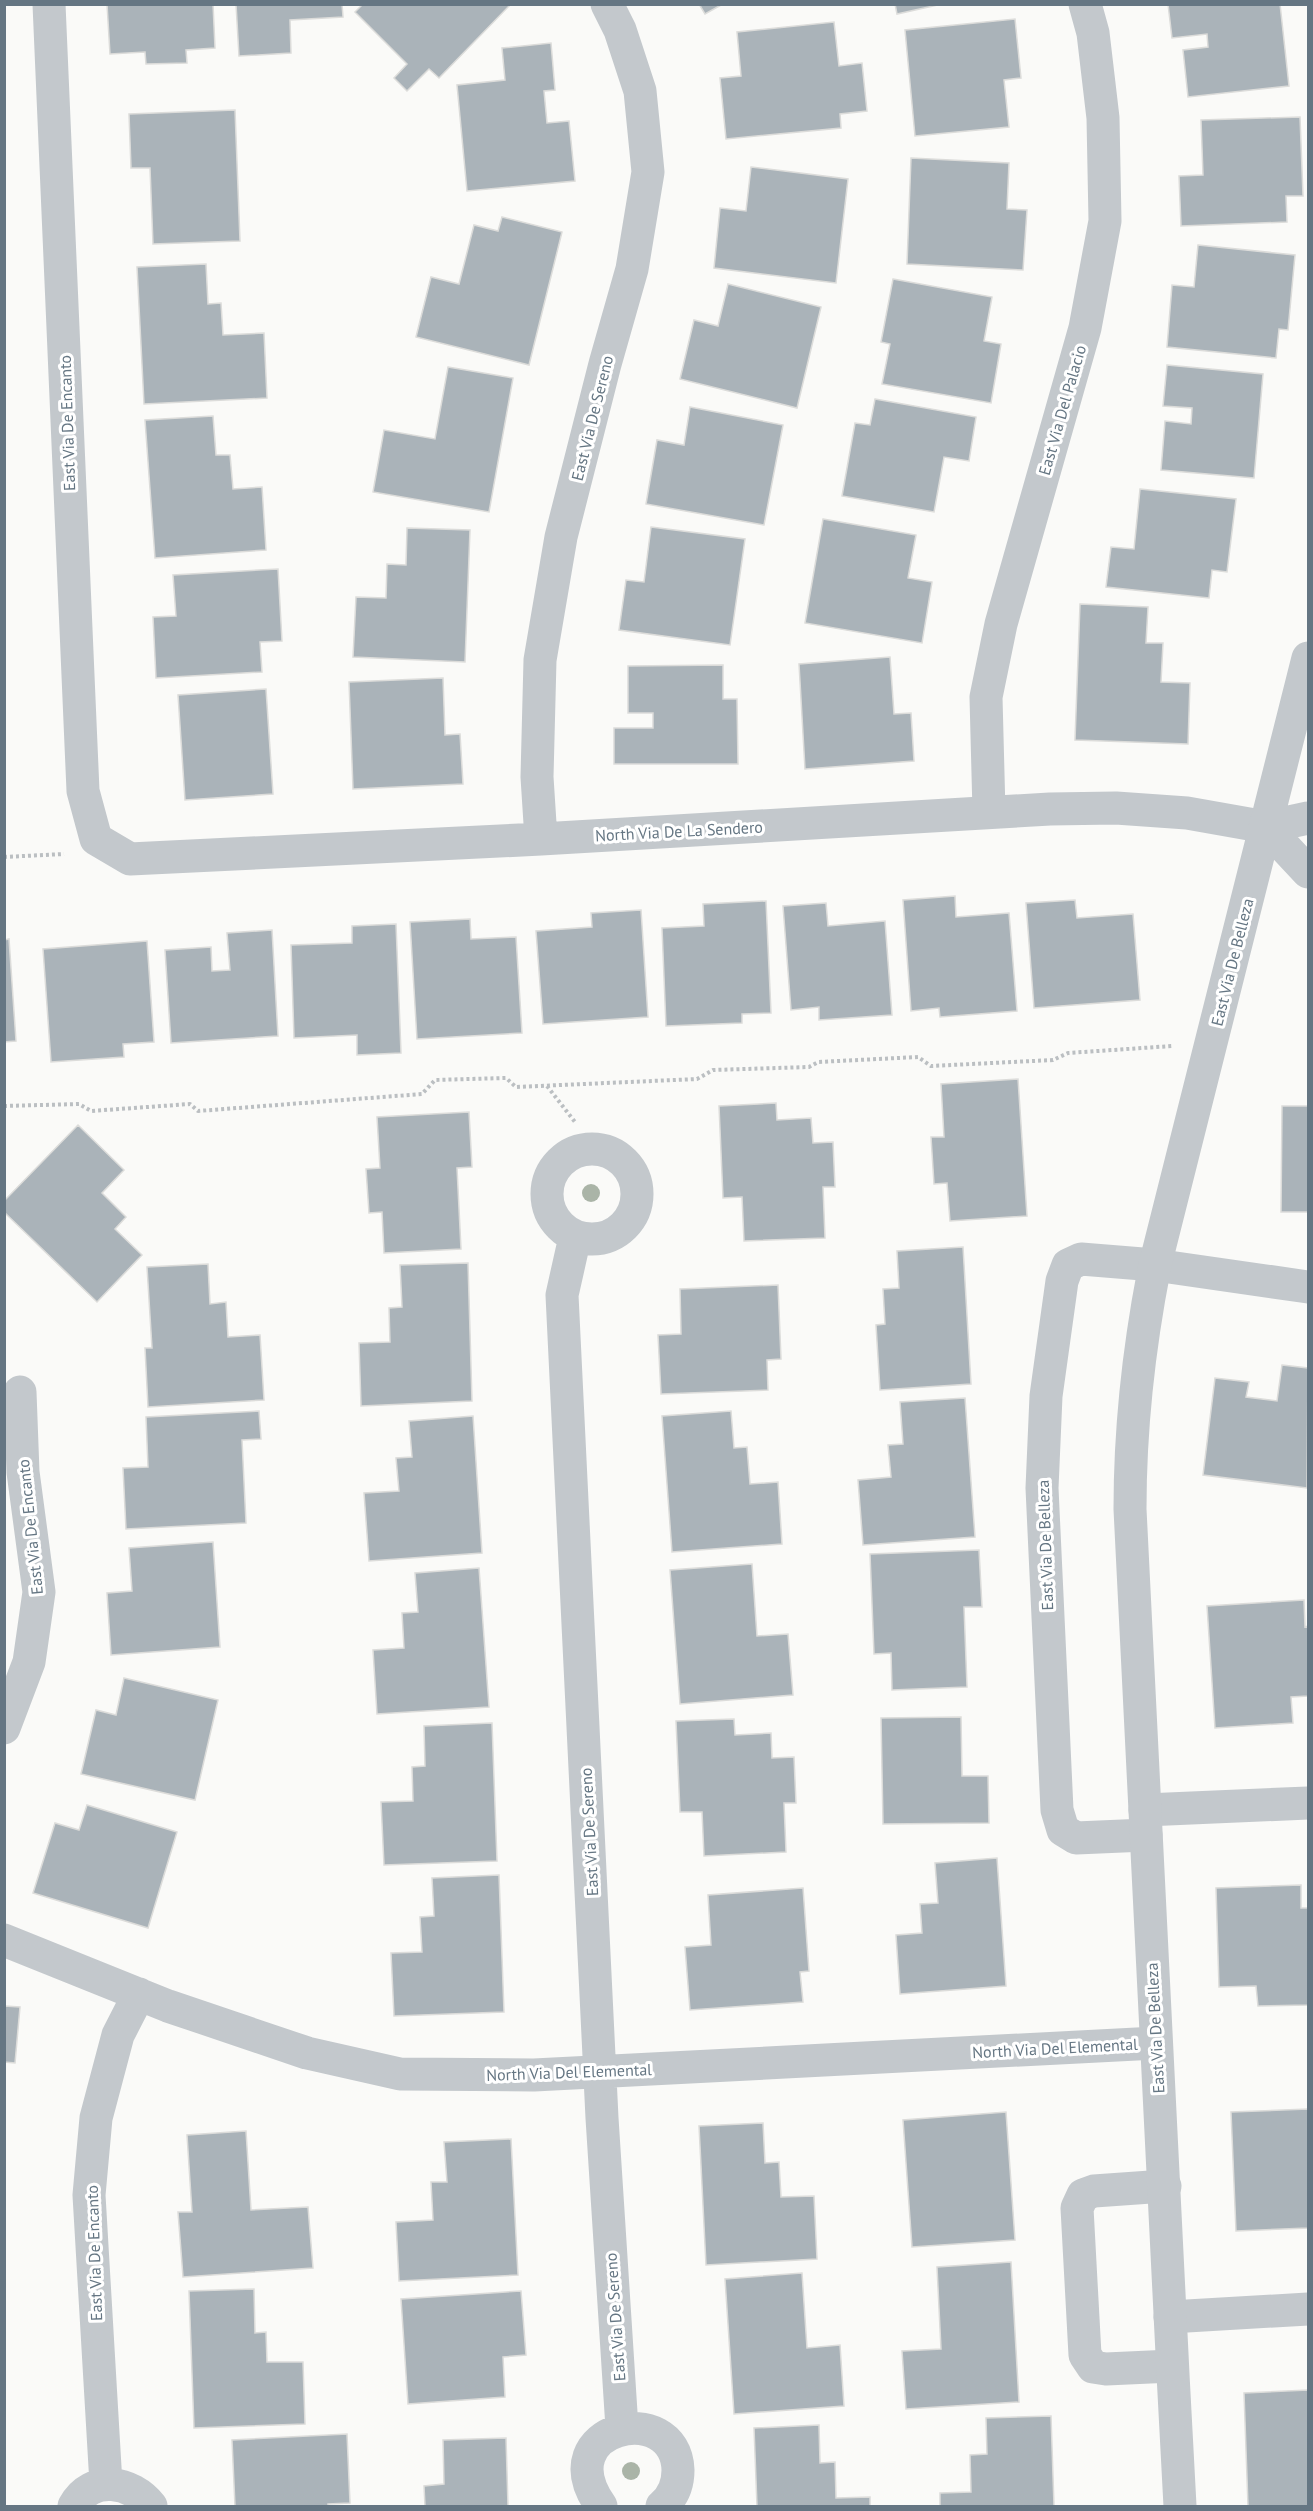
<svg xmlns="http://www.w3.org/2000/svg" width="1313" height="2511" font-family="'PT Sans',sans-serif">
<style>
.building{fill:#aab3b9;stroke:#dcdcda;stroke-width:1.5}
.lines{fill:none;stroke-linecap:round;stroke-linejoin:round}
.path{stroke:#bbbfc2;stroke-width:4;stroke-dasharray:3 3;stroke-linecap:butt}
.minor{stroke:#c3c8cc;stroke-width:33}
.tertiary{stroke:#c3c8cc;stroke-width:33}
.tree{fill:#aab4a7}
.labels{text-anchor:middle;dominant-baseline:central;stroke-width:6;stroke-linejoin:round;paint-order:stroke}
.street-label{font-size:16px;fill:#657683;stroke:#fff}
</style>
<rect width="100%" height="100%" fill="#fafaf8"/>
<!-- building -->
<path class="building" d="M 107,4 L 213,4 L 215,48 L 186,50 L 187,63 L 146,64 L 145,52 L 110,54 Z
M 236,4 L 342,4 L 343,17 L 290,20 L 291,53 L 239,56 Z
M 363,4 L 511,4 L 439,78 L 429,69 L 407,91 L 394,78 L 407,64 L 355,12 Z
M 699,4 L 723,4 L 705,14 Z
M 895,4 L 942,4 L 897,14 Z
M 1168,4 L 1280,4 L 1289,86 L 1188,97 L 1183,50 L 1208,47 L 1207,34 L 1172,38 Z
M 1015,19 L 1021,78 L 1004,80 L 1009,127 L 915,136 L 905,30 Z
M 834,22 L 839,66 L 862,63 L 867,111 L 840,114 L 841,128 L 726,139 L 720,78 L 741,76 L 737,32 Z
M 551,43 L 555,90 L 544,91 L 547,123 L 569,121 L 575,181 L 467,191 L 457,85 L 505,80 L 502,48 Z
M 235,110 L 240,241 L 153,244 L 150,168 L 131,168 L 129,114 Z
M 1300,117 L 1303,196 L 1286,196 L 1287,222 L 1181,226 L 1179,176 L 1203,175 L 1201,120 Z
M 911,158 L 1009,163 L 1007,209 L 1027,210 L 1023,270 L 907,264 Z
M 751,167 L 848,179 L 836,283 L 714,268 L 720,208 L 746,211 Z
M 502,217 L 562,232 L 529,365 L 416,337 L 431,277 L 459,284 L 474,225 L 498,231 Z
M 1198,245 L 1295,255 L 1288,330 L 1279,329 L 1276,358 L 1167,347 L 1172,285 L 1194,287 Z
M 206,264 L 208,304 L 221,303 L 223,335 L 264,333 L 267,398 L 144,404 L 137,267 Z
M 893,279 L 992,297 L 984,341 L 1001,344 L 991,403 L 882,384 L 890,344 L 881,342 Z
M 728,284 L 821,307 L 797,408 L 680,379 L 694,320 L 718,326 Z
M 1167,365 L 1263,374 L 1254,478 L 1161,470 L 1165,421 L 1191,424 L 1192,408 L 1163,406 Z
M 448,367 L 513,378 L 489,512 L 373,492 L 384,430 L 435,439 Z
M 875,399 L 976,417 L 969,461 L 944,457 L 934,512 L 842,496 L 855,423 L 870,425 Z
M 690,407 L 783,425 L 764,525 L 646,504 L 657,440 L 684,445 Z
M 213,416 L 216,455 L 230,455 L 233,489 L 262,487 L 266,550 L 155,558 L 145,420 Z
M 1140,489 L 1236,499 L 1227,572 L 1212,570 L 1209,598 L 1106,587 L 1111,547 L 1134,549 Z
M 823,519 L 916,535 L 908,578 L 932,582 L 922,643 L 805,623 Z
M 651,527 L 745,539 L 730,645 L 619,630 L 626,580 L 644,582 Z
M 407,528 L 470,530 L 465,662 L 353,657 L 356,597 L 386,598 L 387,564 L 406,565 Z
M 278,569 L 282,641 L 260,642 L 262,672 L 156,678 L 153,617 L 176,616 L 173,575 Z
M 1080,604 L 1148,607 L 1146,643 L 1163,643 L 1161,682 L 1190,683 L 1188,744 L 1075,740 Z
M 890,657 L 894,714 L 911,713 L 914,761 L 805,769 L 799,664 Z
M 723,665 L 723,699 L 737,699 L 738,764 L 614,764 L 614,728 L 653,728 L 653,713 L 628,713 L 628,666 Z
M 443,678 L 445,735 L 460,734 L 463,784 L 353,789 L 349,682 Z
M 266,689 L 273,794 L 185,800 L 178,695 Z
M 955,896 L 956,917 L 1009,913 L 1017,1011 L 940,1017 L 939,1008 L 911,1011 L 903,900 Z
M 1075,900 L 1077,918 L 1133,914 L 1140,1000 L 1034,1008 L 1026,903 Z
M 766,901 L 771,1013 L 742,1014 L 742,1023 L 666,1026 L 662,928 L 704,926 L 703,904 Z
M 826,903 L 828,926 L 885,921 L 892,1015 L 819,1020 L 819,1007 L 791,1010 L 783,906 Z
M 641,910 L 648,1017 L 543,1024 L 536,931 L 592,927 L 591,913 Z
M 470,919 L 471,939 L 516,937 L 522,1033 L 417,1039 L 410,922 Z
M 396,924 L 401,1053 L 357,1055 L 357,1035 L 294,1038 L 291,945 L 352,943 L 352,926 Z
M 272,930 L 278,1036 L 171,1043 L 165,950 L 211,947 L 212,971 L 230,970 L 227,933 Z
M 9,939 L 16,1041 L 4,1042 L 4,940 Z
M 147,941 L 154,1042 L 123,1044 L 124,1057 L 51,1062 L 43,949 Z
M 1018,1079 L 1027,1216 L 950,1221 L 947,1183 L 934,1184 L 931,1137 L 944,1137 L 941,1084 Z
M 776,1103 L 777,1120 L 811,1118 L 813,1143 L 833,1142 L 835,1187 L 823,1187 L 825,1238 L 744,1241 L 742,1197 L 723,1198 L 719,1106 Z
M 1282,1106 L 1308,1106 L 1308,1212 L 1281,1212 Z
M 469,1112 L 472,1167 L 457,1168 L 461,1249 L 384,1253 L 382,1212 L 369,1213 L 366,1169 L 380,1168 L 377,1117 Z
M 78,1125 L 124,1170 L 102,1193 L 126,1217 L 115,1229 L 142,1255 L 97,1302 L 4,1212 L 4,1201 Z
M 963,1247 L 971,1384 L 880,1390 L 876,1325 L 885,1324 L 883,1289 L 899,1288 L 897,1251 Z
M 468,1263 L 472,1401 L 361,1406 L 359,1343 L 390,1342 L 389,1308 L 402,1307 L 400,1265 Z
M 208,1264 L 210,1304 L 226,1302 L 228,1337 L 260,1335 L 264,1400 L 148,1407 L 145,1348 L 152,1348 L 147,1267 Z
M 778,1285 L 781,1359 L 767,1360 L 768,1390 L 661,1394 L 658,1335 L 681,1334 L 680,1289 Z
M 1282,1365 L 1308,1368 L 1307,1488 L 1203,1475 L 1215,1378 L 1249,1382 L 1246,1397 L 1277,1401 Z
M 965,1398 L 975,1537 L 863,1545 L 858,1480 L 891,1477 L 888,1445 L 903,1444 L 900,1402 Z
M 259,1411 L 261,1439 L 242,1440 L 246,1523 L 126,1529 L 123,1468 L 148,1467 L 146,1417 Z
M 731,1411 L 734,1448 L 747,1447 L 750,1484 L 778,1482 L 782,1544 L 672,1552 L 662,1416 Z
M 473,1416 L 482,1553 L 369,1561 L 364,1493 L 399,1491 L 396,1458 L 412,1457 L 409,1421 Z
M 213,1542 L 220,1647 L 111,1655 L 107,1593 L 132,1591 L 129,1548 Z
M 979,1550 L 982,1607 L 964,1607 L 967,1687 L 892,1690 L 891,1653 L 874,1654 L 870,1554 Z
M 752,1564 L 757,1636 L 788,1634 L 793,1695 L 680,1704 L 670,1570 Z
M 479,1568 L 489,1707 L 377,1714 L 373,1650 L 404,1648 L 402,1613 L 418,1612 L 415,1573 Z
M 1304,1600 L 1305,1627 L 1308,1626 L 1308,1696 L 1291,1697 L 1293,1723 L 1215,1728 L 1207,1606 Z
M 124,1678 L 218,1700 L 195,1800 L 81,1774 L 96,1710 L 116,1715 Z
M 961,1717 L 962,1776 L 988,1776 L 989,1823 L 883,1824 L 881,1718 Z
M 734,1719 L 735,1735 L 771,1733 L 772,1758 L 794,1757 L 796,1803 L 784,1803 L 786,1852 L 704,1856 L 702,1812 L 680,1812 L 676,1721 Z
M 492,1723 L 497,1861 L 384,1865 L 381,1802 L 413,1801 L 412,1767 L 425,1766 L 424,1726 Z
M 87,1805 L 177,1832 L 148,1928 L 33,1893 L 55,1823 L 79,1830 Z
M 997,1858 L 1006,1986 L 900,1994 L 896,1935 L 922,1933 L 920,1904 L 938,1903 L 935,1863 Z
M 499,1875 L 504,2012 L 394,2016 L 391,1953 L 422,1952 L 420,1917 L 434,1916 L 432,1878 Z
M 1301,1885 L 1301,1908 L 1308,1908 L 1308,2005 L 1258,2006 L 1256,1986 L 1219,1987 L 1216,1888 Z
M 803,1888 L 809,1971 L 800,1972 L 803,2002 L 690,2010 L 685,1947 L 711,1945 L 708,1895 Z
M 4,2006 L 20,2007 L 15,2063 L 4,2062 Z
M 1308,2109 L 1308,2228 L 1236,2231 L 1231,2112 Z
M 1006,2112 L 1015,2240 L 912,2247 L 903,2120 Z
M 763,2123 L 765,2163 L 779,2162 L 781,2197 L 814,2196 L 817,2259 L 706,2265 L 699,2126 Z
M 246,2131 L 251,2210 L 308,2207 L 313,2268 L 183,2277 L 178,2212 L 192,2212 L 187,2135 Z
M 511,2139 L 518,2275 L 399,2281 L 396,2222 L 433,2220 L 431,2182 L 447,2182 L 444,2142 Z
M 1011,2262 L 1019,2402 L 906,2409 L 902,2351 L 941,2349 L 937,2267 Z
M 802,2273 L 807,2348 L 840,2345 L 844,2406 L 734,2414 L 725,2279 Z
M 254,2289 L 255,2333 L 266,2332 L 267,2362 L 303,2362 L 305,2424 L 194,2428 L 189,2291 Z
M 521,2291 L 526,2355 L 503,2357 L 505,2397 L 408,2404 L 401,2299 Z
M 1308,2390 L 1308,2506 L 1248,2506 L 1244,2393 Z
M 1051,2416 L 1054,2506 L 940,2506 L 940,2493 L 971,2492 L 970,2455 L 987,2454 L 986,2418 Z
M 819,2425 L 820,2463 L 835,2462 L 836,2498 L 870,2497 L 870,2506 L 757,2506 L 754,2428 Z
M 347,2434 L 350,2503 L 328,2504 L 328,2506 L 235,2506 L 232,2440 Z
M 506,2438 L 508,2506 L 425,2506 L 424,2486 L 444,2484 L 443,2440 Z"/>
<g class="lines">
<!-- path -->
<path class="path" d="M 4,857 L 64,854
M 547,1086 L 575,1122
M 4,1106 L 79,1104 L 91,1111 L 190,1104 L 198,1111 L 422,1094 L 435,1080 L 506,1078 L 516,1087 L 697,1079 L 713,1070 L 809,1067 L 818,1062 L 918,1057 L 931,1066 L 1053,1060 L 1068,1053 L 1172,1046"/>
<!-- minor -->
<path class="minor" d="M 49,4 L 83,791 L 96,839 L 130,859 L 541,839 L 1050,809 L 1116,808 L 1187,813 L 1266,827
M 989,812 L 986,697 L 1001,624 L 1085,328 L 1105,221 L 1103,118 L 1093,33 L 1085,4
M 541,839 L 537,777 L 540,660 L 561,537 L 605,364 L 632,269 L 648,172 L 640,91 L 620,30 L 607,4
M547 1194a45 45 0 1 1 90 0a45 45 0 1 1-90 0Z
M 575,1237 L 562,1295 L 602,2118 L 622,2428
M 4,1728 L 29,1662 L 39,1592 L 23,1472 L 20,1392
M 1145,1810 L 1308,1803
M 1146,1835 L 1076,1838 L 1063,1830 L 1057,1810 L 1042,1488 L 1046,1396 L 1062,1281 L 1068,1265 L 1081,1259 L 1155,1265 L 1308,1287
M 4,1940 L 168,2006 L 307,2053 L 400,2074 L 534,2075 L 1156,2043
M 1165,2186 L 1094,2191 L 1083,2195 L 1077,2208 L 1085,2355 L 1093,2367 L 1106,2369 L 1172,2366
M 1170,2317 L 1308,2309
M 106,2484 L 89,2195 L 96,2118 L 118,2035 L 139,1994
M 74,2506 C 91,2474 132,2481 151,2506
M 601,2506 C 545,2426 676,2398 678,2470 C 678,2484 673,2497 662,2506"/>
<!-- tertiary -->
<path class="tertiary" d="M 1266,827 L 1308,872
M 1266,827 L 1308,818
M 1180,2506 C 1162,2174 1147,1842 1130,1509 C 1130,1426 1139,1346 1155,1265 L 1308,658"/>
</g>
<!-- trees -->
<g class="tree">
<circle cx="591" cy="1193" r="9"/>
<circle cx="631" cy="2471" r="9"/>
</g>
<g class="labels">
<!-- street labels -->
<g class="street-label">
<text transform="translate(1062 410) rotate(-74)">East Via Del Palacio</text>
<text transform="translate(592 418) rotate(-76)">East Via De Sereno</text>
<text transform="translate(67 423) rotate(-92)">East Via De Encanto</text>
<text transform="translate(679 831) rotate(-3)">North Via De La Sendero</text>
<text transform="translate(1232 962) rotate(-76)">East Via De Belleza</text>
<text transform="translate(30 1527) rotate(-96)">East Via De Encanto</text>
<text transform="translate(1045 1545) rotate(-92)">East Via De Belleza</text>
<text transform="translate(589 1832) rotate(-93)">East Via De Sereno</text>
<text transform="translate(1155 2028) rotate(-93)">East Via De Belleza</text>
<text transform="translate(1055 2048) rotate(-3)">North Via Del Elemental</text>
<text transform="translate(569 2072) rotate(-2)">North Via Del Elemental</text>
<text transform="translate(94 2253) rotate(-92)">East Via De Encanto</text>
<text transform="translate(615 2317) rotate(-94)">East Via De Sereno</text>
</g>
</g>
<!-- border -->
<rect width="1313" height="2511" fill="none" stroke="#657683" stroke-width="12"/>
</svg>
